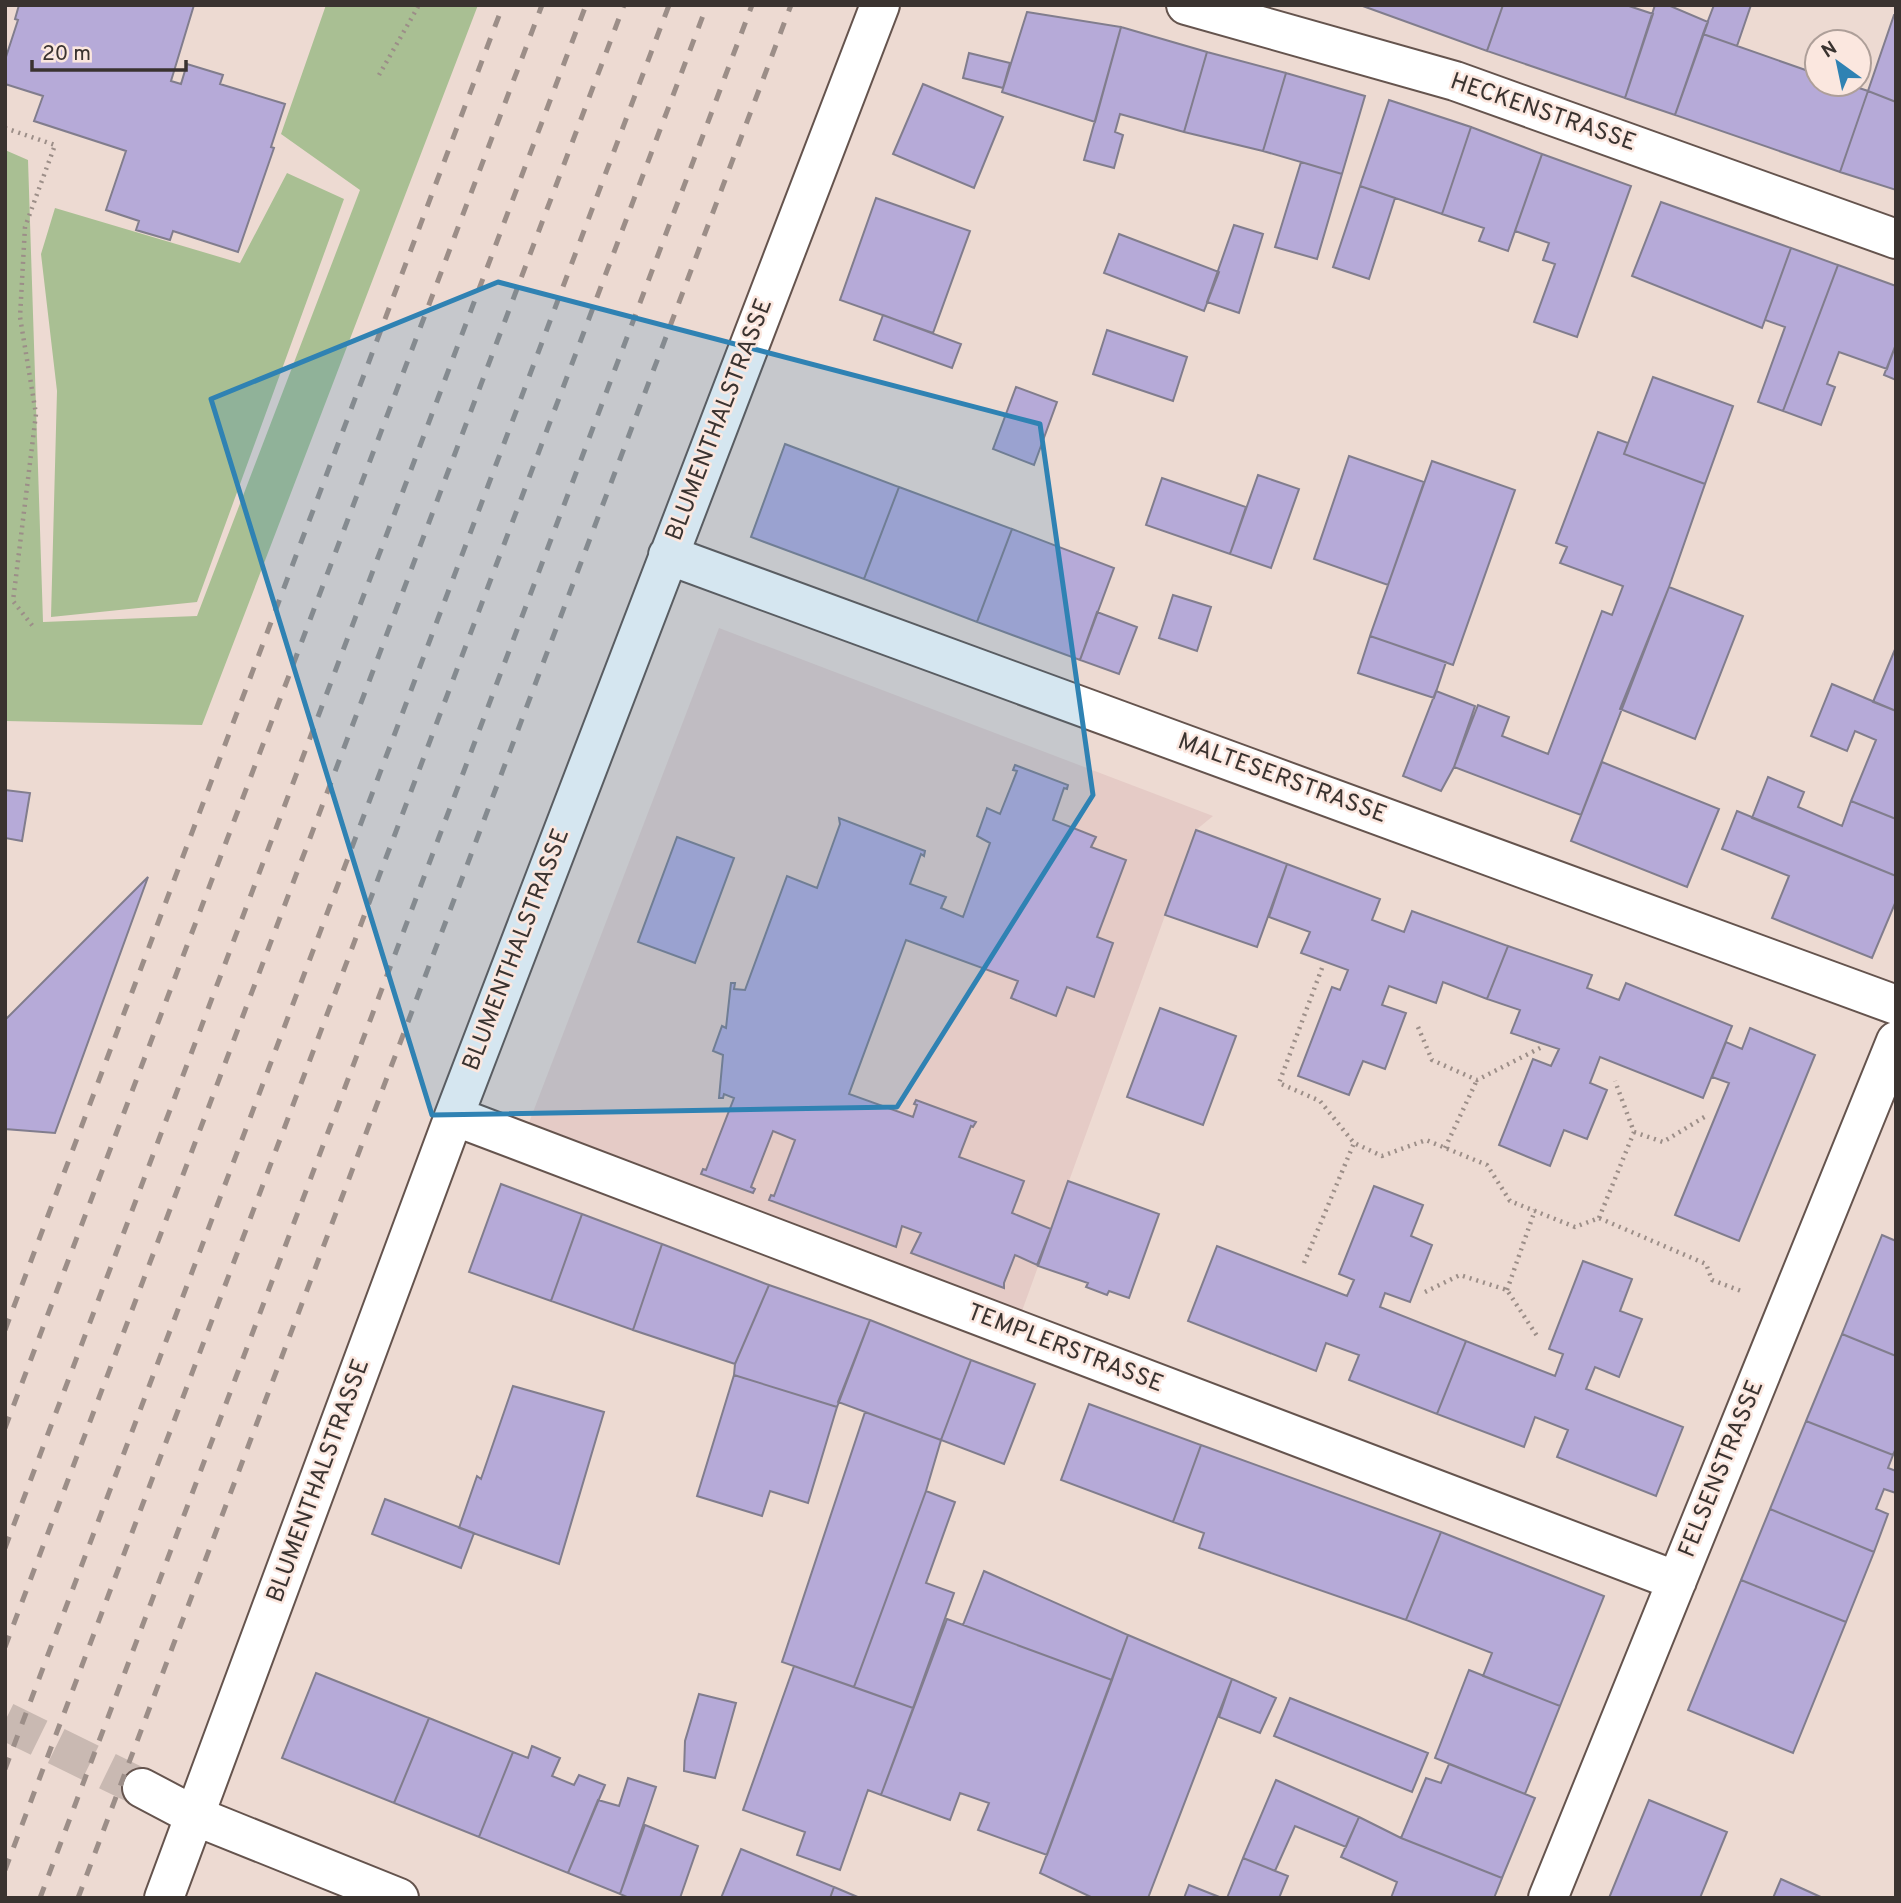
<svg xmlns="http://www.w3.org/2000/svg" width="1901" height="1903" font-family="Overpass,sans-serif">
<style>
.education{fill:#e5cbc6}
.green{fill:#a9bf93}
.building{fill:#b6aad8;stroke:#817d8d;stroke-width:2}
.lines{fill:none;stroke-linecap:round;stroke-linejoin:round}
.street-tunnel{stroke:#c9b9b2;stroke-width:38;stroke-dasharray:38 19;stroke-linecap:butt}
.street-casing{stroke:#65544e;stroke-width:42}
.path{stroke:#9c8e88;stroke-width:4.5;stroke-dasharray:2 5;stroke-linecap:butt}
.street{stroke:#fff;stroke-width:38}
.rail{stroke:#9c8e88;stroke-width:5;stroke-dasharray:12 12;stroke-linecap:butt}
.marked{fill:#2f82b3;fill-opacity:0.2;stroke:#2f82b3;stroke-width:5;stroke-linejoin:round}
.labels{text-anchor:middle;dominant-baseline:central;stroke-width:5;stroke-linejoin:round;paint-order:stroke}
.street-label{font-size:24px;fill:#3a3330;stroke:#fbe7df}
</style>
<rect width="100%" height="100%" fill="#eddad2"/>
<!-- education -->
<path class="education" d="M 719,628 L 1213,816 L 1196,830 L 1018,1322 L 525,1133 Z"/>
<!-- green -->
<path class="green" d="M 326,5 L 478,5 L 202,725 L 5,721 L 5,150 L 28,160 L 43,622 L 197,616 L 360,190 L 281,134 Z
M 287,173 L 344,199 L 197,602 L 51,617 L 57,391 L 41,254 L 55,208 L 240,263 Z"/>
<!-- building -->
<path class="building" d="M 19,5 L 194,5 L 171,81 L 181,84 L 187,64 L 223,75 L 220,84 L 285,104 L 271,147 L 274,148 L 238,252 L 173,231 L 170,240 L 136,230 L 139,221 L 106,210 L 126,151 L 34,121 L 43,96 L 5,84 L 5,60 L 18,20 L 15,19 Z
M 1360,5 L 1503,5 L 1487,51 Z
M 1503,5 L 1626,5 L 1653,14 L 1625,98 L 1487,51 Z
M 1655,5 L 1668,5 L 1708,22 L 1675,115 L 1625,98 Z
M 1714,5 L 1751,5 L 1737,46 L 1703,34 Z
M 1027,12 L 1121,27 L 1095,122 L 1002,92 Z
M 1894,15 L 1896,15 L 1896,102 L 1868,91 Z
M 1121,27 L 1207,52 L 1184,132 L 1120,114 L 1115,132 L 1123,135 L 1114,168 L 1084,160 Z
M 1703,34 L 1817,74 L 1817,84 L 1847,84 L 1868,91 L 1840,172 L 1675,115 Z
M 1207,52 L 1286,73 L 1263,151 L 1184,132 Z
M 969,53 L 1010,63 L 1003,88 L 963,78 Z
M 1286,73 L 1365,96 L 1342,174 L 1263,151 Z
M 923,84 L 1003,117 L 974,188 L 893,154 Z
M 1868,91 L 1896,102 L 1896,190 L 1840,172 Z
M 1389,100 L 1471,127 L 1442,214 L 1360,186 Z
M 1471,127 L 1542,154 L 1508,251 L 1479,241 L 1484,228 L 1442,214 Z
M 1542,154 L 1631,186 L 1577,337 L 1534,322 L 1555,264 L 1543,260 L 1549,243 L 1515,231 Z
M 1301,162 L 1342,174 L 1317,259 L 1275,247 Z
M 1360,186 L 1395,198 L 1369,279 L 1333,267 Z
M 876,198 L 970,231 L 933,333 L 840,300 Z
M 1661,202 L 1791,248 L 1762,328 L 1632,276 Z
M 1234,225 L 1263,234 L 1239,313 L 1207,302 Z
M 1119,234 L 1219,272 L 1204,311 L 1104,273 Z
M 1791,248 L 1838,265 L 1783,411 L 1758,402 L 1785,327 L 1765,320 Z
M 1838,265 L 1896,286 L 1896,344 L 1887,369 L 1839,352 L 1827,384 L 1835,387 L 1821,425 L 1783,411 Z
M 883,315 L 961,344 L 952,368 L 874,340 Z
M 1107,330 L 1187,357 L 1173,401 L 1093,374 Z
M 1896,344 L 1896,380 L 1884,375 Z
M 1653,377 L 1733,406 L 1705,484 L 1624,454 Z
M 1016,387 L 1057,402 L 1034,465 L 993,449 Z
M 1598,432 L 1628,443 L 1624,454 L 1705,484 L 1669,587 L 1581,815 L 1454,767 L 1478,705 L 1509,717 L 1502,736 L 1548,754 L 1602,611 L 1612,615 L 1623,586 L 1560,563 L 1567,547 L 1556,543 Z
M 785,444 L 899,487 L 864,579 L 751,537 Z
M 1349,456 L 1424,482 L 1388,585 L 1314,559 Z
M 1432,461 L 1515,490 L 1453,665 L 1370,636 Z
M 1258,475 L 1299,489 L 1271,568 L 1230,554 Z
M 1162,478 L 1246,507 L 1230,554 L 1146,525 Z
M 899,487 L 1012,529 L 977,622 L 864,579 Z
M 1012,529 L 1114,568 L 1080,660 L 977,622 Z
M 1669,587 L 1743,616 L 1695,739 L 1620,709 Z
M 1173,595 L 1211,607 L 1197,651 L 1159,638 Z
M 1097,612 L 1137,627 L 1119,674 L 1080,660 Z
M 1370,636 L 1446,662 L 1434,698 L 1358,673 Z
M 1896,647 L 1896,711 L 1873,702 Z
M 1832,684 L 1896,711 L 1896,819 L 1851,801 L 1876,740 L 1855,731 L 1847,751 L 1811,736 Z
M 1436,691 L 1475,706 L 1454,767 L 1441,791 L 1403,776 Z
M 1602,762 L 1719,809 L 1687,887 L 1571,841 Z
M 1015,765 L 1068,785 L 1067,789 L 1064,788 L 1053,820 L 1096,837 L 1091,847 L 1126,860 L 1097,937 L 1113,943 L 1094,997 L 1067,987 L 1056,1016 L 1011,998 L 1018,981 L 906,940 L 849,1094 L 913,1117 L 917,1105 L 914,1104 L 916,1100 L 976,1122 L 973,1127 L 971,1126 L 959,1157 L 1024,1181 L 1012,1213 L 1051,1229 L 1037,1265 L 1015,1255 L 1004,1283 L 1004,1288 L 911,1253 L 921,1233 L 902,1226 L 896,1247 L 769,1200 L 771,1195 L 774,1196 L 795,1140 L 773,1131 L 751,1187 L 755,1189 L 753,1193 L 701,1174 L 703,1169 L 706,1170 L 734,1098 L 724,1094 L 723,1098 L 719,1098 L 723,1055 L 713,1051 L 722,1026 L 726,1028 L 731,983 L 735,983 L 734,989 L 745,990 L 787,876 L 817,888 L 840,824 L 839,818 L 925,851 L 924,856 L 921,854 L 910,884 L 946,897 L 941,908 L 963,917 L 990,843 L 977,836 L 987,808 L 1000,814 L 1017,771 L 1013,770 Z
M 1768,777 L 1804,792 L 1798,807 L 1842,826 L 1851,801 L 1896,819 L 1896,876 L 1752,818 Z
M 5,790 L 30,793 L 22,841 L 5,838 Z
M 1737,811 L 1896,876 L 1896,901 L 1872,958 L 1772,918 L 1789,876 L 1722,849 Z
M 1196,830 L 1287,864 L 1257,947 L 1165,915 Z
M 677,837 L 734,858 L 695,963 L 638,942 Z
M 1287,864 L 1380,899 L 1372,920 L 1404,932 L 1412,911 L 1508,946 L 1487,999 L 1443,982 L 1436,1003 L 1389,986 L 1382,1005 L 1406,1013 L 1385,1069 L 1363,1061 L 1349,1095 L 1298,1076 L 1332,987 L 1340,990 L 1348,970 L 1301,953 L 1310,932 L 1269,917 Z
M 148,877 L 55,1133 L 5,1129 L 5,1020 Z
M 1508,946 L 1592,975 L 1587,988 L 1619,1000 L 1626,983 L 1732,1026 L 1703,1098 L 1600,1057 L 1590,1083 L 1607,1090 L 1587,1139 L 1564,1130 L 1550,1166 L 1499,1145 L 1533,1059 L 1551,1066 L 1559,1049 L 1511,1033 L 1520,1010 L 1487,999 Z
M 1160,1008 L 1236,1036 L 1203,1125 L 1127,1097 Z
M 1750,1028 L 1815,1055 L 1739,1241 L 1675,1215 L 1729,1083 L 1712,1077 L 1726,1042 L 1742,1049 Z
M 1068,1181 L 1159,1214 L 1129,1298 L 1109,1291 L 1107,1295 L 1086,1287 L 1088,1283 L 1038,1266 Z
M 501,1184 L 582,1214 L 551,1301 L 469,1272 Z
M 1374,1186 L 1423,1205 L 1411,1236 L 1432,1245 L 1410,1302 L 1385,1293 L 1380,1307 L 1466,1341 L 1437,1414 L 1349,1380 L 1359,1355 L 1326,1343 L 1316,1371 L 1188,1321 L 1217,1246 L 1347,1296 L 1354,1280 L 1339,1274 Z
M 582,1214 L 662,1244 L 633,1330 L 551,1301 Z
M 1882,1235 L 1896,1241 L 1896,1356 L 1842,1334 Z
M 662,1244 L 769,1285 L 735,1364 L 633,1330 Z
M 1583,1261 L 1632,1279 L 1620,1311 L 1642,1319 L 1619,1377 L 1595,1367 L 1586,1389 L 1683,1427 L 1656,1496 L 1557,1457 L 1568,1430 L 1535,1417 L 1524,1447 L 1437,1414 L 1466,1341 L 1555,1376 L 1563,1354 L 1549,1349 Z
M 769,1285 L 870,1320 L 837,1407 L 734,1375 L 735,1364 Z
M 870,1320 L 971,1360 L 941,1440 L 838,1402 Z
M 1842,1334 L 1896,1356 L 1896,1448 L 1893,1455 L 1806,1421 Z
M 971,1360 L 1035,1384 L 1004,1464 L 941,1440 Z
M 734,1375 L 837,1407 L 808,1503 L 770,1491 L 762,1516 L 697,1496 Z
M 513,1386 L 604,1412 L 559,1564 L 459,1528 L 477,1476 L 481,1479 Z
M 1089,1404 L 1201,1445 L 1173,1522 L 1061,1480 Z
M 865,1412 L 941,1440 L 926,1491 L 854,1687 L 782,1662 Z
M 1806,1421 L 1893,1455 L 1888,1468 L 1896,1471 L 1896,1493 L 1884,1489 L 1876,1509 L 1888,1514 L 1874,1552 L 1770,1509 Z
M 1201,1445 L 1441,1532 L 1406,1620 L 1199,1548 L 1204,1533 L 1173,1522 Z
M 926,1491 L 955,1502 L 926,1583 L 954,1593 L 913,1708 L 854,1687 Z
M 385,1499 L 474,1533 L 461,1568 L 372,1534 Z
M 1770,1509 L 1874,1552 L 1846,1622 L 1741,1580 Z
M 1441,1532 L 1604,1596 L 1560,1706 L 1483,1676 L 1492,1653 L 1406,1620 Z
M 984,1571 L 1128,1635 L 1112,1680 L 963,1625 Z
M 1741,1580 L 1846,1622 L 1793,1753 L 1688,1710 Z
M 947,1619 L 1112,1680 L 1047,1855 L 978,1830 L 989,1803 L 960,1793 L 950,1820 L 881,1795 Z
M 1128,1635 L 1232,1679 L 1148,1898 L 1093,1898 L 1040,1873 Z
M 794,1666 L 913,1708 L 881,1795 L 868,1790 L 840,1870 L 797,1855 L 805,1832 L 743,1810 Z
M 1469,1670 L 1560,1706 L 1525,1794 L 1435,1758 Z
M 316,1673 L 429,1718 L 394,1803 L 282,1758 Z
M 1232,1679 L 1276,1698 L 1260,1733 L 1219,1717 Z
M 699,1694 L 736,1703 L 715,1778 L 684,1771 L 685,1741 Z
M 1290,1698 L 1428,1753 L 1412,1792 L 1274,1736 Z
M 429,1718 L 513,1752 L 479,1837 L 394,1803 Z
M 532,1746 L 560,1758 L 552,1776 L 574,1785 L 579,1775 L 605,1785 L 568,1873 L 479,1837 L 513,1752 L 528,1758 Z
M 1449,1764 L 1535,1798 L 1502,1878 L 1401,1838 L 1426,1778 L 1441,1783 Z
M 628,1778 L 656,1787 L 620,1894 L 568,1873 L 598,1800 L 619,1806 Z
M 1276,1780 L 1359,1817 L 1346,1847 L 1295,1826 L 1275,1871 L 1243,1858 Z
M 1649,1800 L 1727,1832 L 1700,1898 L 1609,1898 Z
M 1359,1817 L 1401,1838 L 1502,1878 L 1494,1898 L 1391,1898 L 1397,1882 L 1341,1857 Z
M 645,1825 L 698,1846 L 680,1898 L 629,1898 L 620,1894 Z
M 741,1849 L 834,1887 L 830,1898 L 721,1898 Z
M 1243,1858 L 1288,1876 L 1279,1898 L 1227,1898 Z
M 1781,1879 L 1823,1898 L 1773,1898 Z
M 1189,1885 L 1222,1898 L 1184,1898 Z
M 834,1887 L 860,1898 L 830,1898 Z"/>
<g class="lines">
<!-- street-tunnel -->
<path class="street-tunnel" d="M 5,1721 L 142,1788"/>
<defs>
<path id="street" d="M 1186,5 L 1455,81 L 1896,239
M 668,555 L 1896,1005
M 454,1116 L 1677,1581
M 142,1788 L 195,1816 L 399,1898
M 164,1898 L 454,1116 L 880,5
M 1548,1898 L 1896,1041"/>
</defs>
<!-- street casing -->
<use href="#street" class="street-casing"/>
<!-- path -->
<path class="path" d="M 379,75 L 419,5
M 5,128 L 55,145 L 25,227 L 20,317 L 36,414 L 13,601 L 35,629
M 1322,968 L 1279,1083 L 1320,1101 L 1354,1143 L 1382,1156 L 1426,1140 L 1487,1165 L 1510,1201 L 1575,1227 L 1599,1218 L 1706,1264 L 1712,1280 L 1744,1292
M 1418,1027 L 1432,1060 L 1477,1080 L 1542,1047
M 1634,1132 L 1663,1142 L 1706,1116
M 1445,1148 L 1477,1080
M 1599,1218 L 1634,1132 L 1615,1081
M 1304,1263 L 1354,1143
M 1507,1290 L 1535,1210
M 1425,1292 L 1460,1275 L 1507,1290 L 1539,1339"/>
<!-- street -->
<use href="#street" class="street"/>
<!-- rail -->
<path class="rail" d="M 5,1330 L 503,5
M 5,1428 L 542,5
M 5,1548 L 586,5
M 5,1647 L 624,5
M 5,1769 L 669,5
M 5,1870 L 707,5
M 40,1898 L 752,5
M 78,1898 L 791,5"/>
</g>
<!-- marked area -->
<path class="marked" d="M 498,282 L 1040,424 L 1093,795 L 897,1107 L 432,1115 L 211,399 Z"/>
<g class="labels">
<!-- street labels -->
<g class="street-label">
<text transform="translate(1543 113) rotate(19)">HECKENSTRASSE</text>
<text transform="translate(720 420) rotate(-69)">BLUMENTHALSTRASSE</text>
<text transform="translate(1282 779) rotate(20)">MALTESERSTRASSE</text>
<text transform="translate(517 950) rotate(-69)">BLUMENTHALSTRASSE</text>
<text transform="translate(1065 1349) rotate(21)">TEMPLERSTRASSE</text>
<text transform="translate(1722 1469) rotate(-68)">FELSENSTRASSE</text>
<text transform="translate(319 1481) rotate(-70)">BLUMENTHALSTRASSE</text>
</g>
</g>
<!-- border -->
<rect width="1901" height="1903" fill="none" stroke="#3a3330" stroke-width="14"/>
<!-- north arrow -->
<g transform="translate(1838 63) rotate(327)"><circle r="33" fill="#fbe7df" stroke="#ae9f99" stroke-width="2"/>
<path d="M0-5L12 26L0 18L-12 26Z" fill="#2f82b3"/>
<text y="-10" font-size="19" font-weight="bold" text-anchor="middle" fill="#3a3330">N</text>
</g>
<!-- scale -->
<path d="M32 60v10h154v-10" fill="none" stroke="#3a3330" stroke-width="3.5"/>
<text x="42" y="60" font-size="21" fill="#3a3330" stroke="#fbe7df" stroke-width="5" paint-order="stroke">20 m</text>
</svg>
